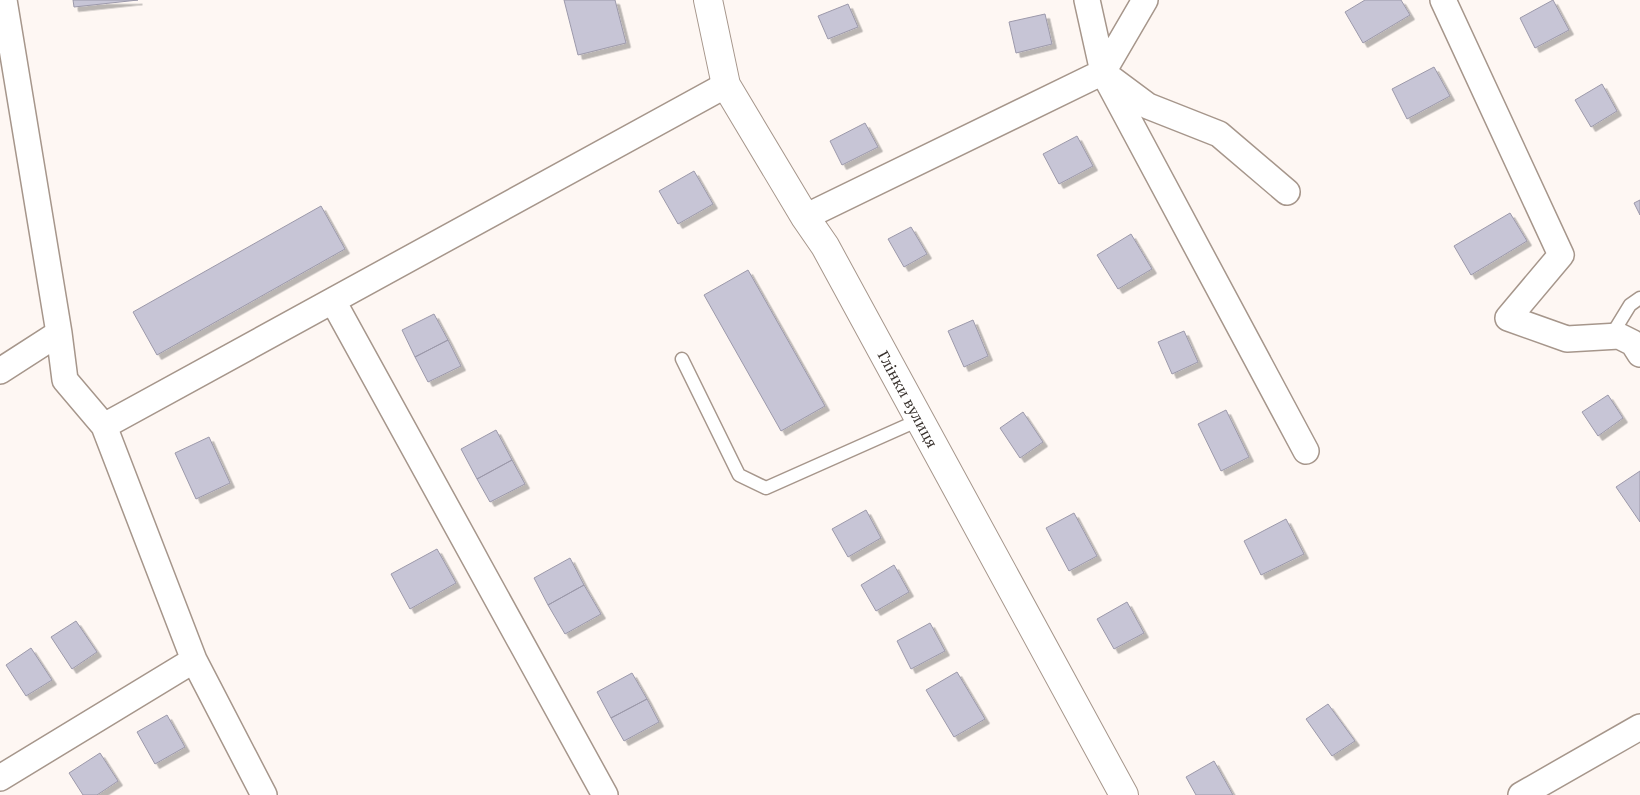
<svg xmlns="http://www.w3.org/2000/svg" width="1640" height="795" font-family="'Source Serif 4',serif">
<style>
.building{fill:#c7c5d6;stroke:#9c99aa;filter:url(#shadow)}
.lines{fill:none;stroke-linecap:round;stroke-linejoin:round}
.service-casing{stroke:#a6968b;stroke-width:15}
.minor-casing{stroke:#a6968b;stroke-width:28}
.tertiary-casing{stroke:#a6968b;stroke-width:30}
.service{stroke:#fff;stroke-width:12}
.minor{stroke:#fff;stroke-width:25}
.tertiary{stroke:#fff;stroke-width:28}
.labels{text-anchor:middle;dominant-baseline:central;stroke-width:4;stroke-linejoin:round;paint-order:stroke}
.street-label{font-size:16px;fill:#38312d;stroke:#fef7f3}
</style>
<defs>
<filter id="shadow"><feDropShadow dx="4.5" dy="4.5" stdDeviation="0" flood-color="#0004"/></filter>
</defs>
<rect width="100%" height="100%" fill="#fef7f3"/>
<!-- building -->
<path class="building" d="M 73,0 L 138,0 L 74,7 Z
M 564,0 L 615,0 L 626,43 L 578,55 Z
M 1365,0 L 1401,0 L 1410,15 L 1363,43 L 1345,12 Z
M 1553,0 L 1569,30 L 1535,48 L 1520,18 Z
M 848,4 L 858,27 L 828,39 L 818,16 Z
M 1045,14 L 1052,44 L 1016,53 L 1009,22 Z
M 1434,67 L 1450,96 L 1407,119 L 1392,89 Z
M 1602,84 L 1617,111 L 1591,127 L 1575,100 Z
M 865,123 L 878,147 L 842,165 L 830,141 Z
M 1077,136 L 1093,166 L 1059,184 L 1043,154 Z
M 694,171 L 713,204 L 678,224 L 659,191 Z
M 1640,200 L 1640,215 L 1634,203 Z
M 321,206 L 345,249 L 157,355 L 133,312 Z
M 1510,213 L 1527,241 L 1471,275 L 1454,246 Z
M 911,227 L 927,254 L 904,267 L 888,239 Z
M 1131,234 L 1152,269 L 1118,289 L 1097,255 Z
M 748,270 L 825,406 L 781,431 L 704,295 Z
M 434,314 L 448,340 L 415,357 L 402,330 Z
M 973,320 L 988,356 L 964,367 L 948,331 Z
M 1184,331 L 1198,362 L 1172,374 L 1158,342 Z
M 448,340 L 461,366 L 428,382 L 415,357 Z
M 1608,395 L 1623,418 L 1598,436 L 1582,412 Z
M 1226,410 L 1249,457 L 1221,471 L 1198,424 Z
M 1023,412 L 1043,442 L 1020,458 L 1000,428 Z
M 496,430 L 512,460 L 477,479 L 461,449 Z
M 209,437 L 230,483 L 196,499 L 175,453 Z
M 512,460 L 525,484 L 490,502 L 477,479 Z
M 1640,471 L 1640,522 L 1616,487 Z
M 866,510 L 881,538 L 848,557 L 832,529 Z
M 1074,513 L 1097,556 L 1069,571 L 1046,528 Z
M 1286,519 L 1304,554 L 1261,575 L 1244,541 Z
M 437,549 L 456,583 L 410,609 L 391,574 Z
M 570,558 L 584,585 L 548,605 L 534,578 Z
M 894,565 L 909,592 L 876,611 L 861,585 Z
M 584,585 L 601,614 L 565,634 L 548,605 Z
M 1127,602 L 1144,633 L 1114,649 L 1097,619 Z
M 76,621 L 97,652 L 72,669 L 51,637 Z
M 930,623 L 945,651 L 911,669 L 897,641 Z
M 31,648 L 52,680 L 26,696 L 6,665 Z
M 957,672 L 985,719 L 954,737 L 926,690 Z
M 632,673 L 647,699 L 611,718 L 597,692 Z
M 647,699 L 659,722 L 624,741 L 611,718 Z
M 1328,704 L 1355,741 L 1332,756 L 1306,719 Z
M 167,715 L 185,747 L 155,764 L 137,732 Z
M 100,753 L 118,781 L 97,795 L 83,795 L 69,773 Z
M 1214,761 L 1233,795 L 1196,795 L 1186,777 Z"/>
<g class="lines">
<defs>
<path id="service" d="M 1611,336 L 1630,305 L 1640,298
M 682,359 L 739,475 L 766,488 L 919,420"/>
<path id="minor" d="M 4,0 L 59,333 L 65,380 L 104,426 L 726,85
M 1087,0 L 1103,72 L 1306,451
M 1443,0 L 1561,255 L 1508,318 L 1567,339 L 1619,336 L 1633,343 L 1640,354
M 1109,77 L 1148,106 L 1219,134 L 1287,192
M 805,217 L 1103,72 L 1145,0
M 333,301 L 605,795
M 0,371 L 59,333
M 104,426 L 194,660 L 264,795
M 0,778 L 194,660
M 1521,795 L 1640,727"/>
<g id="tertiary">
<path id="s1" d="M 708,0 L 726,85 L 805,217 L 825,246 L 1124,795"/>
</g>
</defs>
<!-- service casing -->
<use href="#service" class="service-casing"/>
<!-- minor casing -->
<use href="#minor" class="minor-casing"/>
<!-- tertiary casing -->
<use href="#tertiary" class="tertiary-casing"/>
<!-- service -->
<use href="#service" class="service"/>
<!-- minor -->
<use href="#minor" class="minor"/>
<!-- tertiary -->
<use href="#tertiary" class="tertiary"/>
</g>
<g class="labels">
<!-- street labels -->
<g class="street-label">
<text stroke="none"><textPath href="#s1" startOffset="450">Глінки вулиця</textPath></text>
</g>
</g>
</svg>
